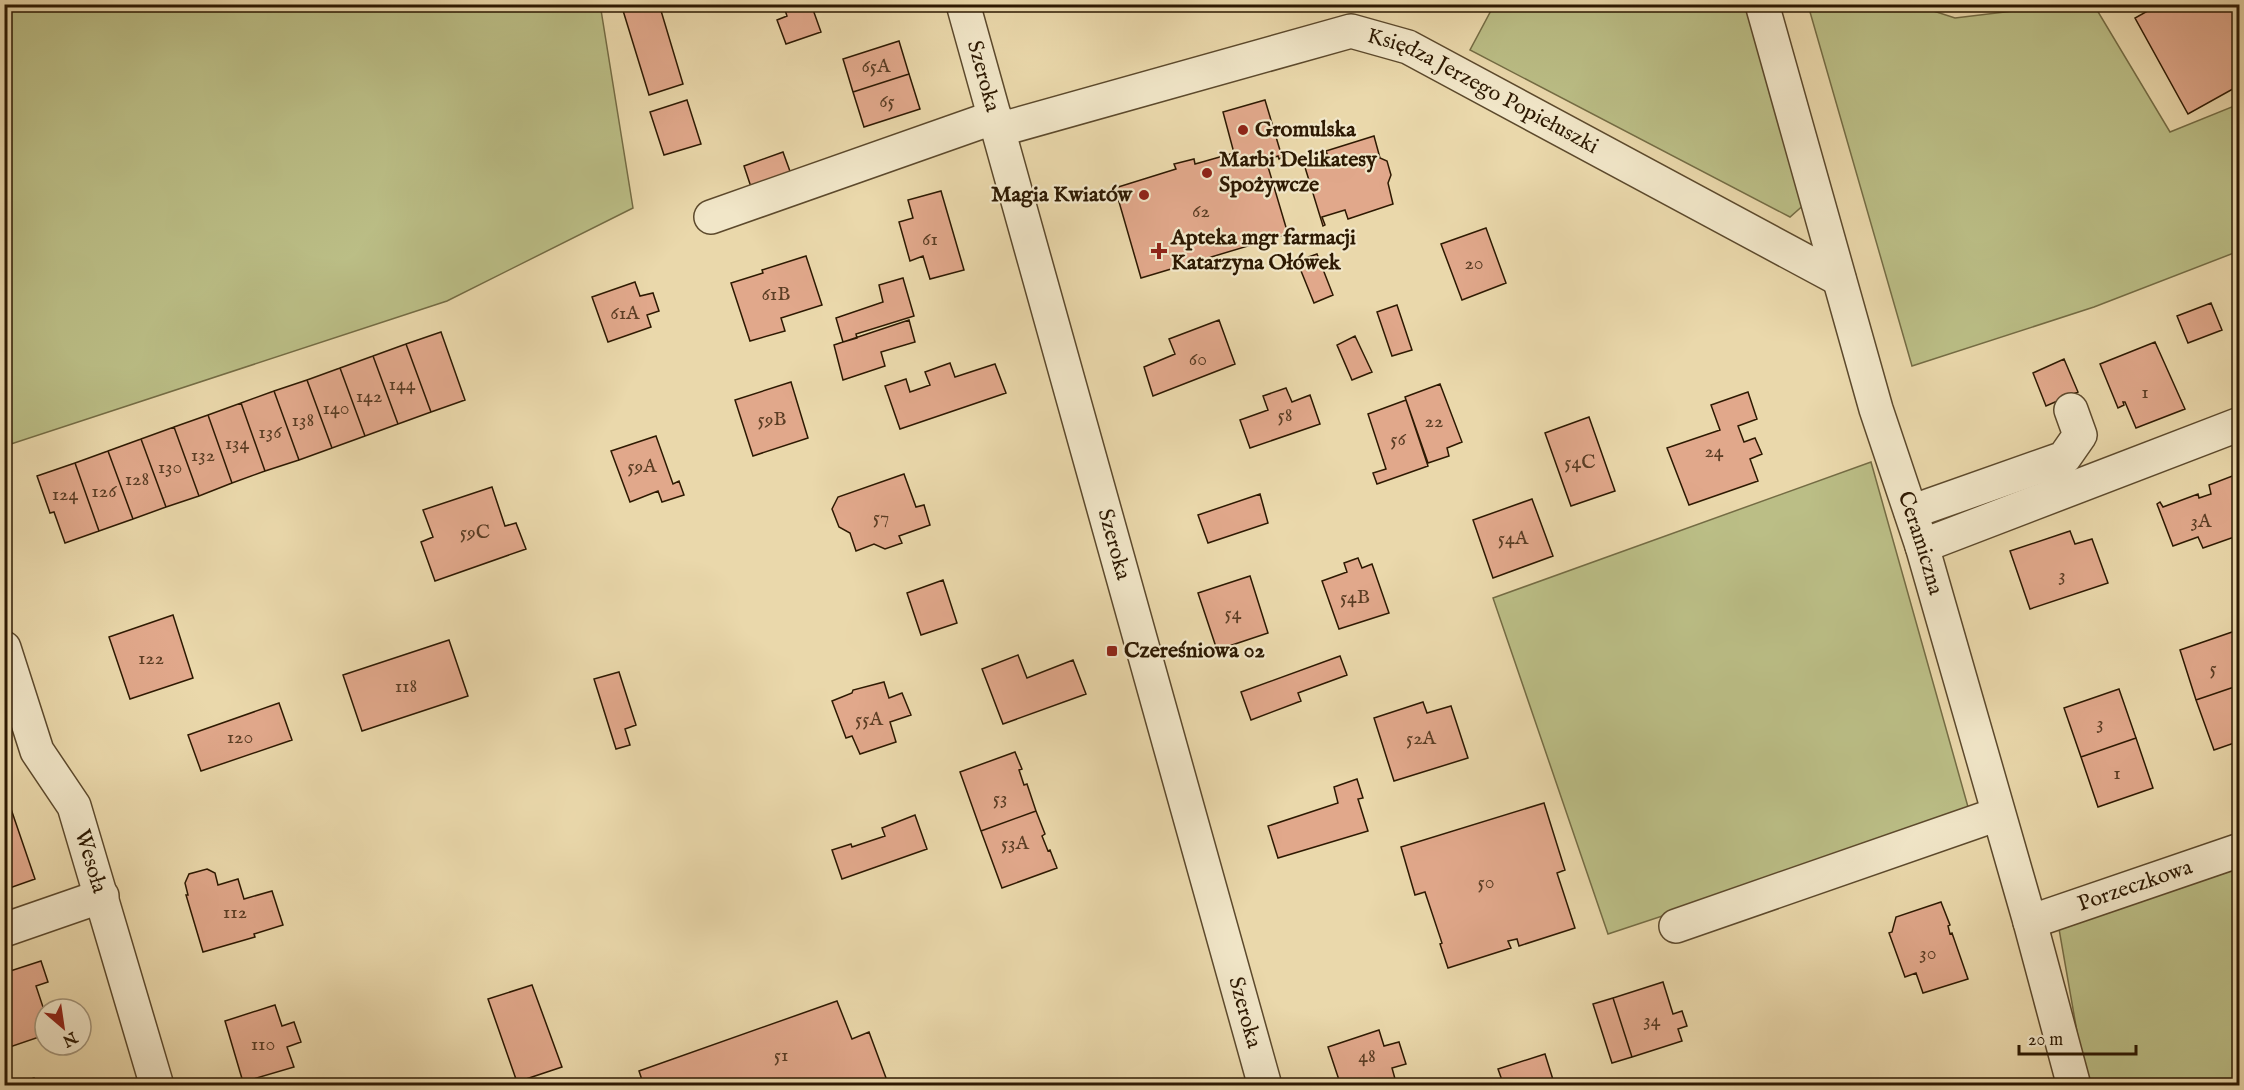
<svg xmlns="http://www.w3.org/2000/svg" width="2244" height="1090" font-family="'IM FELL English',serif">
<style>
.green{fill:#bbbe86;stroke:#746c44;stroke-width:1.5}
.building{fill:#e1a88b;stroke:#2d1902;stroke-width:1.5}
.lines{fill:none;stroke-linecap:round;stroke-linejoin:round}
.minor-casing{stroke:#5c492c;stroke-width:36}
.minor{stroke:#f1e6c8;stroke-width:33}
.poi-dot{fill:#8f2418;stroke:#f1e6c8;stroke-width:2}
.labels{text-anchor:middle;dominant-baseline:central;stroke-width:4.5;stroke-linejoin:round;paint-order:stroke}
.number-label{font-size:20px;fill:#5a3d24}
.street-label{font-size:22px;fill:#2d1902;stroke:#f1e6c8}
.poi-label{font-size:22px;font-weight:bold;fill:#2d1902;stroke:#f1e6c8;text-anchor:start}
</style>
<rect width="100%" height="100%" fill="#ead8ab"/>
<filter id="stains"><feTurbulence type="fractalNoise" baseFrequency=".00333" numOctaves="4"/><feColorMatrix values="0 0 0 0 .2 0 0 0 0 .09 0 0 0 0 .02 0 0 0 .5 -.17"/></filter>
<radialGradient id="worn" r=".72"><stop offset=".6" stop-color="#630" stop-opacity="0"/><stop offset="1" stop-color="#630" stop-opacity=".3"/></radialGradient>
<!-- green -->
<path class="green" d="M 4,5 L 597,5 L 601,10 L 633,208 L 447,301 L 5,446 Z
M 1494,5 L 1746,5 L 1807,202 L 1790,217 L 1470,50 Z
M 1808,5 L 1915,5 L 1955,18 L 2062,5 L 2094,5 L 2170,132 L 2239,104 L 2239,251 L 2094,307 L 1912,366 Z
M 1871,462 L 1970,814 L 1608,934 L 1493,598 Z
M 2239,868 L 2239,1085 L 2089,1085 L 2083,1066 L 2059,929 Z"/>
<!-- building -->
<path class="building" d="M 621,4 L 659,4 L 683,84 L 649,95 Z
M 783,4 L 811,4 L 821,32 L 786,44 L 777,20 L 787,16 Z
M 2160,4 L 2240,4 L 2240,85 L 2188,114 L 2135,18 Z
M 899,41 L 909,74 L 853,92 L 843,59 Z
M 909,74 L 920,109 L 864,127 L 853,92 Z
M 687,100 L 701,144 L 664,155 L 650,112 Z
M 1265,100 L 1282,157 L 1279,159 L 1278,156 L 1266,160 L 1288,234 L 1141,278 L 1115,188 L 1176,169 L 1174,164 L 1194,159 L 1195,164 L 1234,153 L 1223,112 Z
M 1374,136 L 1380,158 L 1387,161 L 1391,175 L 1388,183 L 1393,204 L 1348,219 L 1345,210 L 1322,217 L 1325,225 L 1323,226 L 1304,164 L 1307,166 L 1329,159 L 1326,151 Z
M 783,152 L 791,174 L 751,187 L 744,166 Z
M 941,191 L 964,270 L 930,279 L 923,256 L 910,261 L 899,222 L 913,218 L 908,200 Z
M 1486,228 L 1506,283 L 1462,300 L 1441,244 Z
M 1317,254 L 1333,295 L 1314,303 L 1297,261 Z
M 806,256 L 822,305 L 781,318 L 785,331 L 750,341 L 731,283 L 763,273 L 762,270 Z
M 903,278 L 914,316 L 856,334 L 857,338 L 843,342 L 836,318 L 883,302 L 879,285 Z
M 635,282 L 640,296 L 653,293 L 659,311 L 647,315 L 651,327 L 608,342 L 592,297 Z
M 2211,303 L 2222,330 L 2188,343 L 2177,316 Z
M 1397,305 L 1412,350 L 1392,356 L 1377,312 Z
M 909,320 L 915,342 L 881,352 L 885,366 L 843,380 L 834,345 Z
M 1219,320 L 1235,364 L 1153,396 L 1144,367 L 1175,354 L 1169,339 Z
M 441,332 L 465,400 L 431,412 L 406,344 Z
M 1355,336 L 1372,372 L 1352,380 L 1337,345 Z
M 2155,342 L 2185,409 L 2136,428 L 2125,402 L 2123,402 L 2124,405 L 2118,408 L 2100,364 Z
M 406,344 L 431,412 L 398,424 L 373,356 Z
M 373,356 L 398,424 L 365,436 L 340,368 Z
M 2064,359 L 2078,392 L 2046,406 L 2033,373 Z
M 950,363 L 955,377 L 995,364 L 1006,393 L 900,429 L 885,386 L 906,379 L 910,392 L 930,385 L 925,372 Z
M 340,368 L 365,436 L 332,448 L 307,380 Z
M 307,380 L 332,448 L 299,460 L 274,391 Z
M 791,382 L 808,438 L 753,456 L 735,400 Z
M 1440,384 L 1462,442 L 1447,448 L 1449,456 L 1428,463 L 1405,397 Z
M 1286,388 L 1292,402 L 1310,395 L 1320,424 L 1250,448 L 1240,420 L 1268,410 L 1263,396 Z
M 274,391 L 299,460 L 265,471 L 241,403 Z
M 1748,392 L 1757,419 L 1738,426 L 1744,442 L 1755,438 L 1762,454 L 1750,459 L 1758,481 L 1689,505 L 1667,448 L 1720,430 L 1711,405 Z
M 1406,400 L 1428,466 L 1377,484 L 1373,473 L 1386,469 L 1368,414 Z
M 241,403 L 265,471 L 232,483 L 208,415 Z
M 208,415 L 232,483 L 199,496 L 174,427 Z
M 1589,417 L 1615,491 L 1571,506 L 1545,433 Z
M 174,427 L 199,496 L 166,507 L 141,439 Z
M 656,436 L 673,484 L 679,481 L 684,495 L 662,502 L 658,491 L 630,502 L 611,451 Z
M 141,439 L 166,507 L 133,519 L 108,451 Z
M 108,451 L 133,519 L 99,531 L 75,463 Z
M 75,463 L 99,531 L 65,543 L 54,512 L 50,513 L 37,476 Z
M 2240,473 L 2240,535 L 2203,548 L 2198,537 L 2173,546 L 2157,504 L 2160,502 L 2163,507 L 2198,494 L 2199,498 L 2211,494 L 2209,485 Z
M 904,474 L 916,507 L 924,505 L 930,525 L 899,536 L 902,543 L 885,549 L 874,544 L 856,551 L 850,533 L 839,527 L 832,509 L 838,497 Z
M 492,487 L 505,526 L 516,523 L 526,549 L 435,581 L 421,542 L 433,537 L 423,510 Z
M 1260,494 L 1268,523 L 1208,543 L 1198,515 Z
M 1532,499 L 1553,556 L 1493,578 L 1473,520 Z
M 2070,531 L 2075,544 L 2092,539 L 2108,583 L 2030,609 L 2010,551 Z
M 1358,558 L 1362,568 L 1372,564 L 1389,613 L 1339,629 L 1322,581 L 1347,572 L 1344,563 Z
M 1250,576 L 1268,633 L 1217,650 L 1198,593 Z
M 943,580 L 957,623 L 921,635 L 907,593 Z
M 173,615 L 193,678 L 130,699 L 109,637 Z
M 2235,631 L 2240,644 L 2240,685 L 2196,700 L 2180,650 Z
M 449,640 L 468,696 L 362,731 L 343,675 Z
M 1018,655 L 1027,678 L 1073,660 L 1086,694 L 1003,724 L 982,669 Z
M 1340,656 L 1347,675 L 1298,693 L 1301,701 L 1251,720 L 1241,692 Z
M 619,672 L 636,725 L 625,729 L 630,745 L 616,749 L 594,679 Z
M 884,682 L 889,698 L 902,693 L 911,715 L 890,722 L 896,742 L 860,754 L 852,736 L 846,738 L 832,701 L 852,693 L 853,690 Z
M 2240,685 L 2240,741 L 2214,750 L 2196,700 Z
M 2119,689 L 2136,738 L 2081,757 L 2064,708 Z
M 1423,702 L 1427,713 L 1451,706 L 1468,758 L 1394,781 L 1374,718 Z
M 279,703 L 292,740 L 201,771 L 188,735 Z
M 2136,738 L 2153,788 L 2098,807 L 2081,757 Z
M 1015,752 L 1022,769 L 1019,770 L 1024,785 L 1027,784 L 1036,811 L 981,831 L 960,772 Z
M 1357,779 L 1363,798 L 1358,799 L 1368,831 L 1278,858 L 1268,826 L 1338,803 L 1334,787 Z
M 1544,803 L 1565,870 L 1557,873 L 1575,928 L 1519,946 L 1517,939 L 1508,941 L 1511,948 L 1448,968 L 1440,944 L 1442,943 L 1425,892 L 1415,895 L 1401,847 Z
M 10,806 L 35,879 L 4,890 L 4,808 Z
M 1036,811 L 1045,834 L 1042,836 L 1048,851 L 1050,850 L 1057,868 L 1002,888 L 981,831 Z
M 915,815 L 927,849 L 842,879 L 832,850 L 851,844 L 852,847 L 885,836 L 882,828 Z
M 207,869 L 215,873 L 218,885 L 238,879 L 244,899 L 272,891 L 283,925 L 254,934 L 255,937 L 203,952 L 186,895 L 188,895 L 185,883 L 189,874 Z
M 1941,902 L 1950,925 L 1948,926 L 1950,934 L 1952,933 L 1968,979 L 1923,993 L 1916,973 L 1905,977 L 1889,933 L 1892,932 L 1896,917 Z
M 41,961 L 48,982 L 36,986 L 45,1013 L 45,1035 L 4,1049 L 4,973 Z
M 1663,982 L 1673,1014 L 1682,1011 L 1687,1026 L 1678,1029 L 1682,1041 L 1632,1057 L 1613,998 Z
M 532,985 L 562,1067 L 517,1082 L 488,999 Z
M 1613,998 L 1632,1057 L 1612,1063 L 1593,1004 Z
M 837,1001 L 852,1039 L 869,1032 L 889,1086 L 644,1086 L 639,1071 Z
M 275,1005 L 282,1026 L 294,1022 L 301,1042 L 287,1047 L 294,1067 L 243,1082 L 225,1021 Z
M 1379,1030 L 1384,1046 L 1399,1042 L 1406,1064 L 1392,1068 L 1397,1086 L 1341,1086 L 1328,1047 Z
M 1545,1054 L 1555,1086 L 1504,1086 L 1498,1069 Z
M 34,1078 L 37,1086 L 12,1086 Z"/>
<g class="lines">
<defs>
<g id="minor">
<path id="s1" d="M 963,4 L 1265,1086"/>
<path id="s2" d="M 1762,4 L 1876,409 L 1922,546 L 2030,922 L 2074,1086"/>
<path id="s3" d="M 998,130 L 1351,31 L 1408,47 L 1839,279"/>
<path d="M 711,217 L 995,117"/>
<path d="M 1911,512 L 2064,458 L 2080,435 L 2071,410"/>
<path d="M 1922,546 L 2240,424"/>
<path id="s4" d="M 4,648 L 37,751 L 74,806 L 157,1086"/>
<path id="s5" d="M 2030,922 L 2240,850"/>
<path d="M 1676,926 L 1998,814"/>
<path d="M 4,930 L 102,896"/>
</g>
</defs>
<!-- minor casing -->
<use href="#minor" class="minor-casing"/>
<!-- minor -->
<use href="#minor" class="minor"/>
</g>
<!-- markers -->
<g class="poi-dot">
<circle cx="1243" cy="130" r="6"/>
<circle cx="1207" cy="173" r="6"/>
<circle cx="1144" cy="195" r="6"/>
<path d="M1156 242h6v6h6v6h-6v6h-6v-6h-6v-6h6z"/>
<rect x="1106" y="645" width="12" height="12" rx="3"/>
</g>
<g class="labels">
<!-- number labels -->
<g class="number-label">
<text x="876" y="66">65A</text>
<text x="887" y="101">65</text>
<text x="1201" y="211">62</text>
<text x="930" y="239">61</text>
<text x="1474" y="263">20</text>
<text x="776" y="294">61B</text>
<text x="625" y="313">61A</text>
<text x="1198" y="359">60</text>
<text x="402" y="384">144</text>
<text x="2145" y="392">1</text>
<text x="369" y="396">142</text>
<text x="336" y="408">140</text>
<text x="1285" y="415">58</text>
<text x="772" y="419">59B</text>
<text x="303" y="420">138</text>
<text x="1434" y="421">22</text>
<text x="270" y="432">136</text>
<text x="1398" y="439">56</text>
<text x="237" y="443">134</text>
<text x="1714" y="451">24</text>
<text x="203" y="455">132</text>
<text x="1580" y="462">54C</text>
<text x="642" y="466">59A</text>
<text x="170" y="467">130</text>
<text x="137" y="479">128</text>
<text x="104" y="491">126</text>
<text x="65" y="494">124</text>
<text x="881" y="517">57</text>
<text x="2201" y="521">3A</text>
<text x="475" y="532">59C</text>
<text x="1513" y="538">54A</text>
<text x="2062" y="575">3</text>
<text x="1355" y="597">54B</text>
<text x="1233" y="613">54</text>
<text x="151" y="658">122</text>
<text x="2213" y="668">5</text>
<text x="406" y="686">118</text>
<text x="869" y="719">55A</text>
<text x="2100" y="723">3</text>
<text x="240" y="737">120</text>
<text x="1421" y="738">52A</text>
<text x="2117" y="773">1</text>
<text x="1000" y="798">53</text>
<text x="1015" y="843">53A</text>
<text x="1486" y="882">50</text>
<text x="235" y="912">112</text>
<text x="1928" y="953">30</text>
<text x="1652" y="1020">34</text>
<text x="263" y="1044">110</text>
<text x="781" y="1055">51</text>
<text x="1367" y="1056">48</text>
</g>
<!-- street labels -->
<g class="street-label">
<text stroke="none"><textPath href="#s1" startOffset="75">Szeroka</textPath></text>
<text stroke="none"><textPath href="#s3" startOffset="512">Księdza Jerzego Popiełuszki</textPath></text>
<text stroke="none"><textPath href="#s2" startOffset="562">Ceramiczna</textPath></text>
<text stroke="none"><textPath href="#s1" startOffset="561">Szeroka</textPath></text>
<text stroke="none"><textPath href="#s4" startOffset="232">Wesoła</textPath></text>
<text stroke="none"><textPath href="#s5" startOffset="111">Porzeczkowa</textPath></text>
<text stroke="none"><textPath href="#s1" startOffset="1047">Szeroka</textPath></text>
</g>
<!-- poi labels -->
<g class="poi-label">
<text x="1255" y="130">Gromulska</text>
<text x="1219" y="160">Marbi Delikatesy<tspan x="1219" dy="25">Spożywcze</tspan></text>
<text x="1132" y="195" text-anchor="end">Magia Kwiatów</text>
<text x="1171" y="238">Apteka mgr farmacji<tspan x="1171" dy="25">Katarzyna Ołówek</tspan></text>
<text x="1124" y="651">Czereśniowa 02</text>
</g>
</g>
<!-- margin -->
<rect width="2244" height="1090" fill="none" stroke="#ead8ab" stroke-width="24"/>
<rect x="6" y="6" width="2232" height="1078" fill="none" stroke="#2d1902" stroke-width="3"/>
<rect x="12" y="12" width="2220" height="1066" fill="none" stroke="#2d1902" stroke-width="1.5"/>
<!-- north arrow -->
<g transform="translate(63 1027) rotate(151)"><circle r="28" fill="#f1e6c8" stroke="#a39479" stroke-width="1.5"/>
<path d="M0-4.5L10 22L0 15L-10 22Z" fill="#8f2418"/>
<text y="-9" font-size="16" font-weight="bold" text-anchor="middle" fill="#2d1902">N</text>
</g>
<!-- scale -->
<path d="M2019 1045v9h117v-9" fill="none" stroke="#2d1902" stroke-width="3"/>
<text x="2028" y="1045" font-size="18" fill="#2d1902" stroke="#f1e6c8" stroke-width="4.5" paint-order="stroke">20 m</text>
<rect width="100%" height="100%" filter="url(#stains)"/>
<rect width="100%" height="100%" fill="url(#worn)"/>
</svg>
